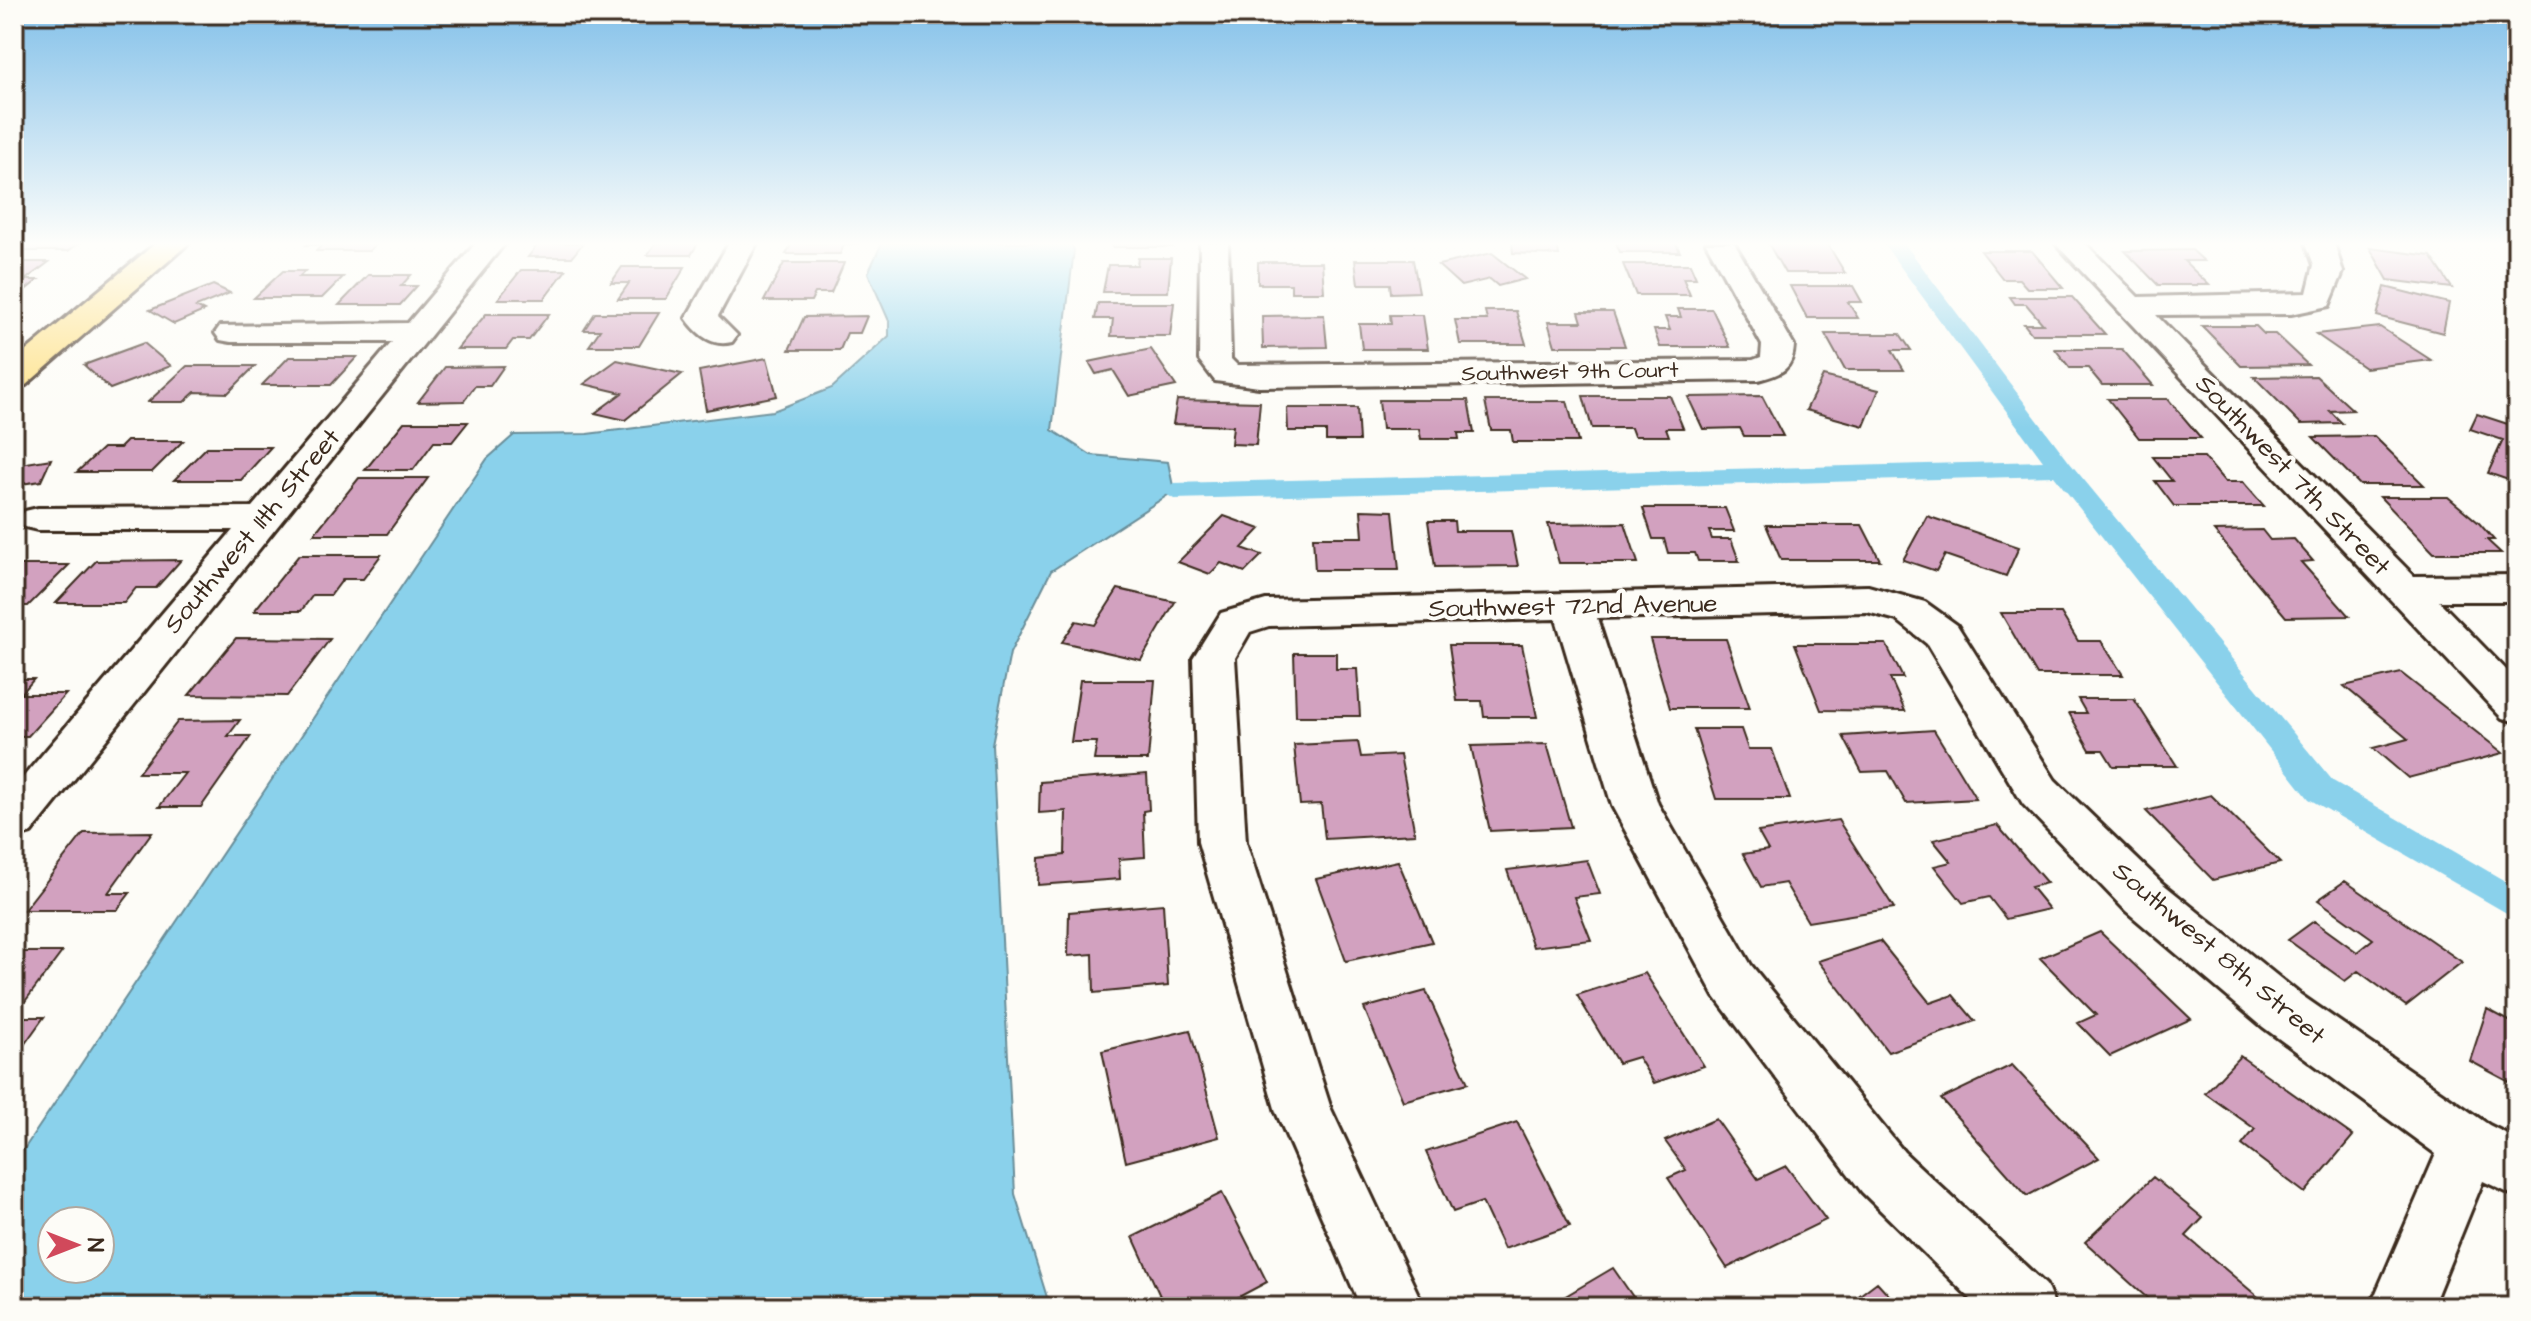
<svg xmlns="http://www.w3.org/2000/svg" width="2531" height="1321" font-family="'Architects Daughter',sans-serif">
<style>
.water{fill:#8ad1eb;stroke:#6a8e99;stroke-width:2;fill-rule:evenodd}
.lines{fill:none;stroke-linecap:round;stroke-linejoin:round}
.canal{fill:#8ad1eb;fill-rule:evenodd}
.building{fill:#d2a1bf;stroke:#3b2a1e;stroke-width:2}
.minor-casing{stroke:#3b2a1e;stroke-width:6}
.major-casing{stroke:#3b2a1e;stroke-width:6}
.minor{fill:#fdfcf7;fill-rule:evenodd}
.major{fill:#fedf80;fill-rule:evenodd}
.labels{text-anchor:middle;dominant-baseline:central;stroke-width:8;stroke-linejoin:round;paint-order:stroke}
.far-street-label{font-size:22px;fill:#3b2a1e;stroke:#fdfcf7}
.street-label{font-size:26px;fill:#3b2a1e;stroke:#fdfcf7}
</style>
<rect width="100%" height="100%" fill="#fdfcf7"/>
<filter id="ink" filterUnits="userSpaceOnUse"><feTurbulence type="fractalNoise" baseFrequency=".0125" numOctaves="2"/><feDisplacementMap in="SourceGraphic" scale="16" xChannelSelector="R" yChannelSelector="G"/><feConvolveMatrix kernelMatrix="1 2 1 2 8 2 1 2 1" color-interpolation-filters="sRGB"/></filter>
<g filter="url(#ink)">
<!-- water -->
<path class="water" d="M 882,243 L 1071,243 L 1074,250 L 1052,430 L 1091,455 L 1168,462 L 1174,491 L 1051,571 L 1010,653 L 992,744 L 1015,1194 L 1050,1307 L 14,1307 L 14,1164 L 487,459 L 514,435 L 587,434 L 773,411 L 832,388 L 889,336 L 889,321 L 868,273 ZM 52,1221 L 100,1221 L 100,1269 L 52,1269 Z"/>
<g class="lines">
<!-- canal -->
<path class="canal" d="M 1883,243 L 1904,243 L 2070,463 L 2333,781 L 2517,888 L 2517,919 L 2309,799 L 2054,476 L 1174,499 L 1161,491 L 1174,483 L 2043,461 Z"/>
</g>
<!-- building -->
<path class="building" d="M 27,243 L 79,243 L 68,251 L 16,251 Z
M 309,243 L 377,243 L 369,251 L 316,251 L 322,245 L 306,245 Z
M 539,243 L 583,243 L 572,257 L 528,257 Z
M 656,243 L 698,243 L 691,255 L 647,255 Z
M 792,243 L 858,243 L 844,245 L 840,254 L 786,254 Z
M 1113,243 L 1174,243 L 1173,247 L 1112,247 Z
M 1512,243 L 1557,243 L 1559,255 L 1513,253 Z
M 1616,243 L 1676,243 L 1680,252 L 1620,252 Z
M 1768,243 L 1827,243 L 1845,273 L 1785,273 Z
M 2370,248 L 2431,256 L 2452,288 L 2388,280 Z
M 2192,250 L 2204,261 L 2184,261 L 2209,285 L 2158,285 L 2125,251 Z
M 1981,251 L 2032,251 L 2063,288 L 2027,288 L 2019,279 L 2003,279 Z
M 1492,253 L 1525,279 L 1498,286 L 1490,279 L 1461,286 L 1438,265 Z
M 1138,258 L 1171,258 L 1168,292 L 1103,292 L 1108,265 L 1137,265 Z
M 1355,260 L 1413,260 L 1419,292 L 1391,293 L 1390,284 L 1358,284 Z
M 14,262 L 49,262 L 25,280 L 38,280 L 19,295 L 14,295 Z
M 1258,262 L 1322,262 L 1324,292 L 1291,292 L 1291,284 L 1258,284 Z
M 784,263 L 844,263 L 831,293 L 815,293 L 811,301 L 764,301 Z
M 1623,264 L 1690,264 L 1696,278 L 1683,278 L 1690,295 L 1636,295 Z
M 622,267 L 685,267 L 666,299 L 618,299 L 629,283 L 611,283 Z
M 521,270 L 566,270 L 544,299 L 498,299 Z
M 283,271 L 305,271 L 299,277 L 343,277 L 322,298 L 254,298 Z
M 368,275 L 411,275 L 401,286 L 417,286 L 400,305 L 339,305 Z
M 213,285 L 230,293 L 196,307 L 204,311 L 174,324 L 150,310 Z
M 1790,286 L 1853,286 L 1862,302 L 1848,302 L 1858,318 L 1807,318 Z
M 2385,287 L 2449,303 L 2443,333 L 2377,316 Z
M 2010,297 L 2072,297 L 2105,334 L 2032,334 L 2024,324 L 2043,324 L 2026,304 L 2015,304 Z
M 1098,303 L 1174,303 L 1170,336 L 1111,336 L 1113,319 L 1095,319 Z
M 1678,309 L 1712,309 L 1730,347 L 1660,347 L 1654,330 L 1670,330 L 1665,317 L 1681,317 Z
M 1485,311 L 1516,311 L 1526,344 L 1460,344 L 1455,320 L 1487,320 Z
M 1579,312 L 1613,312 L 1625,346 L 1555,346 L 1548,322 L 1582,322 Z
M 595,313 L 659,313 L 639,346 L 589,346 L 600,330 L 584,330 Z
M 486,314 L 549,314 L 529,340 L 513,340 L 506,349 L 457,349 Z
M 1324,315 L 1327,347 L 1263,348 L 1262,316 Z
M 1390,315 L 1423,315 L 1428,349 L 1362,349 L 1359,324 L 1391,324 Z
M 867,316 L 860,333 L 847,333 L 840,350 L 789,350 L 804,317 Z
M 2202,326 L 2256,326 L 2264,334 L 2275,334 L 2308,365 L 2241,366 Z
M 2380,327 L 2431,360 L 2365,368 L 2316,334 Z
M 1825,334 L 1900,334 L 1911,350 L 1892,350 L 1904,370 L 1845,370 Z
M 144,343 L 171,366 L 110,389 L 84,365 Z
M 1151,349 L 1176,386 L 1129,396 L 1113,370 L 1096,374 L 1089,362 Z
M 2055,349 L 2122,349 L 2153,385 L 2102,385 L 2088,368 L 2070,368 Z
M 289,357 L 357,357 L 331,385 L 262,385 Z
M 767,358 L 777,396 L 706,410 L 699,371 Z
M 617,360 L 682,374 L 625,420 L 595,413 L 622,393 L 584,384 Z
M 187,366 L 255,366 L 228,393 L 195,392 L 184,402 L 148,402 Z
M 504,366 L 490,386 L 475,386 L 464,401 L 418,402 L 445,367 Z
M 1823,376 L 1879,390 L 1864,426 L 1806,410 Z
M 2316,376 L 2353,410 L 2330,411 L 2342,423 L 2301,424 L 2254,377 Z
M 1583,396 L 1670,396 L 1683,428 L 1666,428 L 1669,436 L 1634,436 L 1631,428 L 1592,428 Z
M 1762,396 L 1783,436 L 1744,436 L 1740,428 L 1703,429 L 1688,397 Z
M 2108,399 L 2168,399 L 2201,438 L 2139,438 Z
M 1177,400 L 1260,402 L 1256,445 L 1231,444 L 1233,426 L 1173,424 Z
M 1379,400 L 1468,400 L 1474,433 L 1458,433 L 1459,439 L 1421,439 L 1419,429 L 1382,429 Z
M 1485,401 L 1567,401 L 1578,442 L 1513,442 L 1511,430 L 1491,430 Z
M 1287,408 L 1357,408 L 1359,441 L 1326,441 L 1326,431 L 1288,431 Z
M 2477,414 L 2517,427 L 2517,483 L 2488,473 L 2503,440 L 2470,429 Z
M 404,422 L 468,422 L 452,442 L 434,442 L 413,470 L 365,470 Z
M 2374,436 L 2424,485 L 2360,485 L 2313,437 Z
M 127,441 L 183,441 L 152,472 L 77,472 L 103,448 L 120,448 Z
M 207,447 L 271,447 L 241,480 L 174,480 Z
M 2153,457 L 2204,457 L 2225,482 L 2243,482 L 2264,506 L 2174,506 L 2155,481 L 2172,481 Z
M 51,459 L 41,481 L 14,485 L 14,465 Z
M 359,478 L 428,478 L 387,534 L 314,534 Z
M 2380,497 L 2448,497 L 2479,523 L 2494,540 L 2487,540 L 2501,553 L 2434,553 Z
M 1643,508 L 1725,508 L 1734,531 L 1709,531 L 1712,539 L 1731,539 L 1739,561 L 1698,561 L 1695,553 L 1668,553 L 1664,539 L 1653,539 Z
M 1361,510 L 1393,511 L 1399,570 L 1315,570 L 1313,537 L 1363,537 Z
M 1224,516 L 1260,529 L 1242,548 L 1262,555 L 1245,572 L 1221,563 L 1210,574 L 1178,562 Z
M 1927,516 L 2019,547 L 2006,576 L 1945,555 L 1936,571 L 1903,560 Z
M 1428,521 L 1454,521 L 1455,531 L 1511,531 L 1518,566 L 1435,567 Z
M 1625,523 L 1638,563 L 1559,563 L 1548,524 Z
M 1766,525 L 1862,525 L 1880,560 L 1781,560 Z
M 2262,530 L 2270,540 L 2294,539 L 2313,561 L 2301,562 L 2349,616 L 2286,617 L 2214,531 Z
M 299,555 L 381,555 L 363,579 L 343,579 L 331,595 L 313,595 L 301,611 L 254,611 Z
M 181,560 L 156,588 L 136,588 L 124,603 L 56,603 L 96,561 Z
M 14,565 L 69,565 L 28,606 L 14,606 Z
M 1118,589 L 1175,602 L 1141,660 L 1062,642 L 1076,621 L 1095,625 Z
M 2001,613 L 2061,613 L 2078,641 L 2101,641 L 2123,675 L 2037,675 Z
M 236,638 L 330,639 L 287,696 L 189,695 Z
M 1650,639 L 1726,639 L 1750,708 L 1670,708 Z
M 1795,644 L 1886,644 L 1903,678 L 1890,678 L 1905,711 L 1821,710 Z
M 1449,645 L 1522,645 L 1537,717 L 1484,717 L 1482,701 L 1457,701 Z
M 1294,653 L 1336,653 L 1336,669 L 1357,669 L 1360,716 L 1296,716 Z
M 2401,673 L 2503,753 L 2408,778 L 2373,748 L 2408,739 L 2344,686 Z
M 14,679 L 34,679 L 21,694 L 66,694 L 28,736 L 14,736 Z
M 1080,680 L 1155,680 L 1148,760 L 1094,760 L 1097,742 L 1071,742 Z
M 2078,699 L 2134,699 L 2177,766 L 2113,766 L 2103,750 L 2090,750 L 2069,713 L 2086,713 Z
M 240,720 L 228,736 L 251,736 L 201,807 L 159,807 L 185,773 L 138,773 L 178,721 Z
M 1694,729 L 1741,729 L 1748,749 L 1772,749 L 1790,799 L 1716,799 Z
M 1934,730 L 1976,799 L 1906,803 L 1888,771 L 1862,772 L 1843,736 Z
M 1358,742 L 1361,757 L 1400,755 L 1415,834 L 1325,839 L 1321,804 L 1300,805 L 1294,745 Z
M 1547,744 L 1571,827 L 1490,831 L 1471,746 Z
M 1147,774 L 1149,810 L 1143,811 L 1145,857 L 1119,859 L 1120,879 L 1038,885 L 1039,858 L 1065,855 L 1066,811 L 1039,813 L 1040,782 Z
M 2211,795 L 2280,863 L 2213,880 L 2146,811 Z
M 1838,820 L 1894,908 L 1808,922 L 1785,883 L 1761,887 L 1743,854 L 1768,850 L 1758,832 Z
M 1997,825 L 2047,883 L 2031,887 L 2049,909 L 2006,919 L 1989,897 L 1963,903 L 1934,866 L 1951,862 L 1933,840 Z
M 152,832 L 108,893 L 130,893 L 117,910 L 24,910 L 84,833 Z
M 1587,860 L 1600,894 L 1574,897 L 1591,940 L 1533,947 L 1507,870 Z
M 1398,861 L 1432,942 L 1346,961 L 1316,879 Z
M 2345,881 L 2462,962 L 2406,1006 L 2358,971 L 2345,981 L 2288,940 L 2314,921 L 2357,952 L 2373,939 L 2318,900 Z
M 1163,904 L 1168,986 L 1094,993 L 1093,954 L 1068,956 L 1069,912 Z
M 2100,932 L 2191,1019 L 2110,1056 L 2078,1023 L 2096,1015 L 2040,958 Z
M 1880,941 L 1930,1003 L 1953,995 L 1975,1021 L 1888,1052 L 1818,961 Z
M 14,952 L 62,952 L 14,1016 Z
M 1645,973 L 1704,1066 L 1654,1083 L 1638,1057 L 1618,1063 L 1577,995 Z
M 1426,991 L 1468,1083 L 1403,1101 L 1364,1008 Z
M 2487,1009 L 2517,1025 L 2517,1086 L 2470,1061 Z
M 14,1017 L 44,1017 L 16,1056 L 14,1056 Z
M 1190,1030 L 1219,1137 L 1126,1162 L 1102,1051 Z
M 2240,1056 L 2353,1136 L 2305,1193 L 2242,1145 L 2255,1129 L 2205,1093 Z
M 2012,1065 L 2099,1158 L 2027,1196 L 1941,1099 Z
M 1716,1119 L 1758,1179 L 1786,1166 L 1826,1220 L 1727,1268 L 1668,1178 L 1686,1170 L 1665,1141 Z
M 1517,1122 L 1570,1226 L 1504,1249 L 1482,1202 L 1453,1212 L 1426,1152 Z
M 2153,1177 L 2203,1218 L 2186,1236 L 2270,1307 L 2157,1307 L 2085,1242 Z
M 1222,1193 L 1267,1282 L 1220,1307 L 1165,1307 L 1133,1237 Z
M 1613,1268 L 1640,1307 L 1547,1307 Z
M 1877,1282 L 1900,1307 L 1844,1307 Z"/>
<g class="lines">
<defs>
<path id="minor" d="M 476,243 L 505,243 L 31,833 L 14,838 L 14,788 L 233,530 L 38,530 L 25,527 L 19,519 L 25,511 L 38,508 L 252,507 L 392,342 L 231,342 L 220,340 L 215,333 L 220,326 L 408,323 Z
M 729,243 L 757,243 L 718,316 L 737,335 L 732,342 C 712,347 698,335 686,318 Z
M 1200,243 L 1228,243 L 1231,359 L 1237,365 L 1753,360 L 1761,357 L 1762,345 L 1706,243 L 1734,243 L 1794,345 C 1793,370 1781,374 1758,380 L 1259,387 L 1215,381 L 1199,360 Z
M 2055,243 L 2085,243 L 2138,297 L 2307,293 L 2314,265 L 2306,243 L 2334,243 L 2343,272 L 2329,306 L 2291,314 L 2156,315 L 2414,576 L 2517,575 L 2517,601 L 2439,601 L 2517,681 L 2517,722 L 2502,718 Z
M 1868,586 L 1925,602 L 1957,625 L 2055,780 L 2162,883 L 2301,995 L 2489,1125 L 2517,1139 L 2517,1197 L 2483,1181 L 2432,1307 L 2370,1307 L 2436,1154 L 2263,1027 L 2126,911 L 2023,804 L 1927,644 L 1897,620 L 1867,612 L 1597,618 L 1658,804 L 1751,965 L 1904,1152 L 2046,1285 L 2055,1307 L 1979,1307 L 1862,1192 L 1715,997 L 1612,806 L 1556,619 L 1269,626 L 1250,632 L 1235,658 L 1246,842 L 1331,1109 L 1424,1307 L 1361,1307 L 1276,1112 L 1198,842 L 1193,658 L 1221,613 L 1266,600 Z"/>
<path id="major" d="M 156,243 L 189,243 L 26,385 L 14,388 L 14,361 Z"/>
</defs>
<!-- minor casing -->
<use href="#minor" class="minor-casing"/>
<!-- major casing -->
<use href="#major" class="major-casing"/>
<!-- minor -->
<use href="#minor" class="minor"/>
<!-- major -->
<use href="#major" class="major"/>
</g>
</g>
<!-- sky -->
<linearGradient id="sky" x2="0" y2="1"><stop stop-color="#82c0e9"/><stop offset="0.57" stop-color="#fefefb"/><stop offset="1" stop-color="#fefefb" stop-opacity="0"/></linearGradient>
<rect width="2531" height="428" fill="url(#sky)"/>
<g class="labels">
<!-- far-street labels -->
<g class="far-street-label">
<text transform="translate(1570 372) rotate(-1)">Southwest 9th Court</text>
</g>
<!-- street labels -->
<g class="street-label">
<text transform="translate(2293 475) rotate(46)">Southwest 7th Street</text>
<text transform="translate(252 531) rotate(-50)">Southwest 11th Street</text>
<text transform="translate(1573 606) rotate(-1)">Southwest 72nd Avenue</text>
<text transform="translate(2219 953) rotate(40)">Southwest 8th Street</text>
</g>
</g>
<!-- margin -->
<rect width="2531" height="1321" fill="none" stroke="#fdfcf7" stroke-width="48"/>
<rect x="24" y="24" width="2483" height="1273" fill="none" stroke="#3b2a1e" stroke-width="3" filter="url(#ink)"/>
<!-- north arrow -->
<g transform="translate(76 1245) rotate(90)"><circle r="38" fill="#fdfcf7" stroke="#afa8a0" stroke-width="2"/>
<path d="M0-6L14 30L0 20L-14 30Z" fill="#d1495b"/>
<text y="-12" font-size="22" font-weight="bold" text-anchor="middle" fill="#3b2a1e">N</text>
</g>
</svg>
